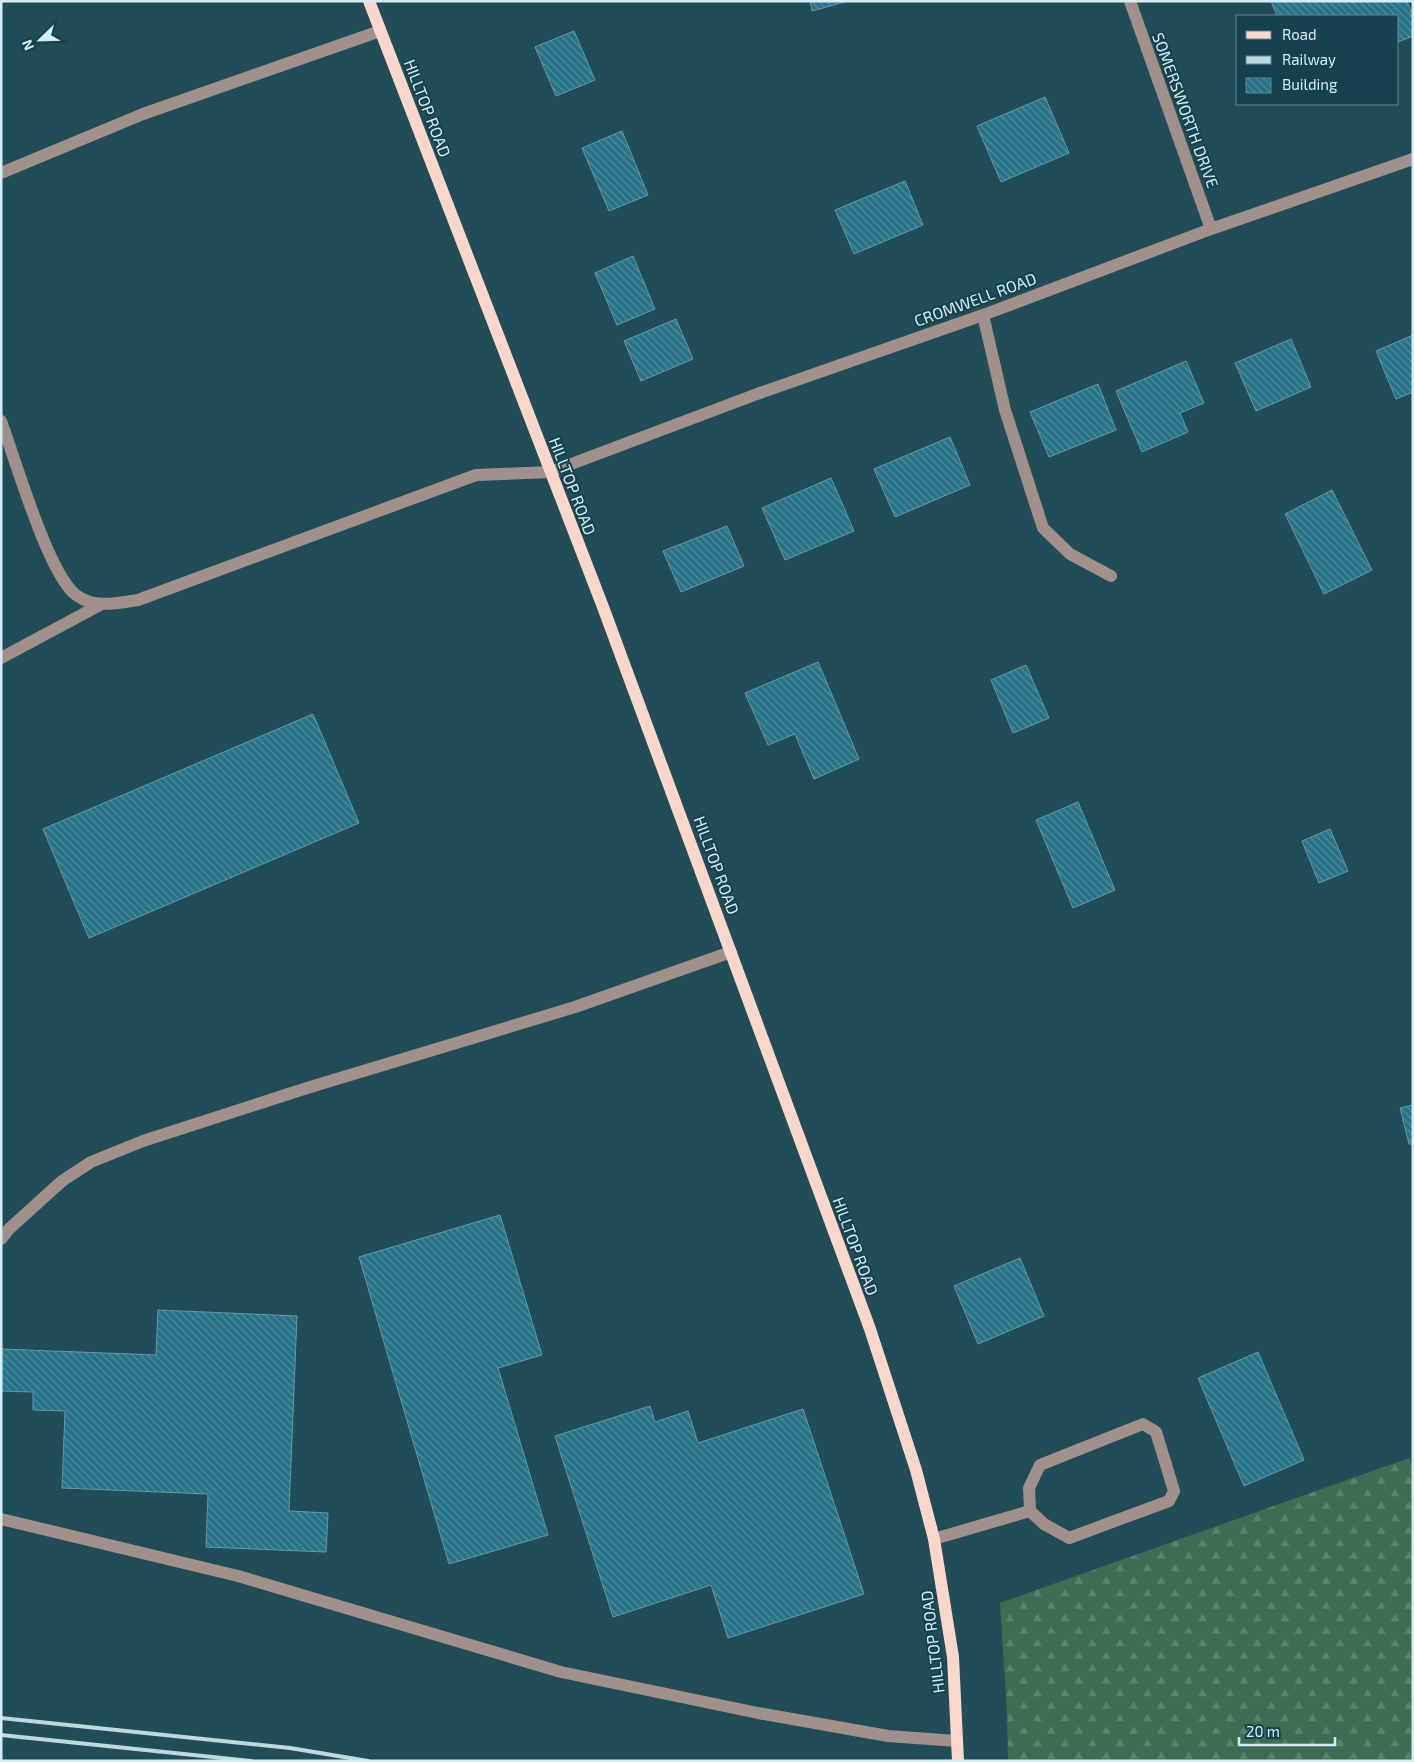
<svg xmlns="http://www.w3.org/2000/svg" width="1414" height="1762" font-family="'Exo 2',sans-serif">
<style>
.forest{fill:url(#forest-firs)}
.building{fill:url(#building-back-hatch);stroke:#6a97a5}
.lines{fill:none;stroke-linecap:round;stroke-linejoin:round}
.minor{stroke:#a18f89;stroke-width:12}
.major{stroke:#fbd6ca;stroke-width:12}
.rail{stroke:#bed8df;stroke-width:4}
.labels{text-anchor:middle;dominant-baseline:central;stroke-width:4;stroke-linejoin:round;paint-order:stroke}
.street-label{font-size:16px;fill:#d6edf4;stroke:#15424e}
</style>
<defs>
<pattern id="forest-firs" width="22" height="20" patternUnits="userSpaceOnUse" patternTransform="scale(1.25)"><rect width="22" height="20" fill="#3e6c53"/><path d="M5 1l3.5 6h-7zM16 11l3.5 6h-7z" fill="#59816c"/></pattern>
<pattern id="building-back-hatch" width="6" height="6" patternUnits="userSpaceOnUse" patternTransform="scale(1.25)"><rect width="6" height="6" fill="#257287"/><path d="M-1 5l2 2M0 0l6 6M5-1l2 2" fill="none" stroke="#4e8d9e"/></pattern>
</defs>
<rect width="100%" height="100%" fill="#214d59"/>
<!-- forest -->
<path class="forest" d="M 1409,1458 L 1413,1469 L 1413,1761 L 1008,1761 L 1007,1714 L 1000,1603 Z"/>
<!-- building -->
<path class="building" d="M 810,1 L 848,1 L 812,11 Z
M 1271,1 L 1407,1 L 1413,17 L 1413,36 L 1398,42 L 1398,16 L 1277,16 Z
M 574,31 L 595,80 L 556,96 L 535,47 Z
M 1045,97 L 1069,153 L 1001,182 L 977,126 Z
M 622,131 L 648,195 L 609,211 L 582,148 Z
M 905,181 L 923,225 L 854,254 L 835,210 Z
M 633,256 L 655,309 L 617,325 L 595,273 Z
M 676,319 L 693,359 L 641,381 L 624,341 Z
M 1413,335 L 1413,392 L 1396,399 L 1376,351 Z
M 1291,339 L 1311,387 L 1256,411 L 1235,363 Z
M 1186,361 L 1204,403 L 1180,413 L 1188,432 L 1142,452 L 1116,391 Z
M 1098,384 L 1116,430 L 1049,457 L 1030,412 Z
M 950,437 L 970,485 L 895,517 L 874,469 Z
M 831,478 L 854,531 L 785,560 L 762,508 Z
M 1332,490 L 1372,570 L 1324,594 L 1285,514 Z
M 727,526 L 744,566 L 681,592 L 663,551 Z
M 818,662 L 859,759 L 814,779 L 795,734 L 768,745 L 745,693 Z
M 1026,665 L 1049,718 L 1013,733 L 991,680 Z
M 313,714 L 359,823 L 89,938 L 43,829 Z
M 1078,802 L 1115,890 L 1073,908 L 1036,820 Z
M 1330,829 L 1348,871 L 1319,883 L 1302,841 Z
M 1413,1105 L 1413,1144 L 1409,1144 L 1400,1108 Z
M 500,1215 L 542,1355 L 498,1368 L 548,1535 L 449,1564 L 359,1257 Z
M 1020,1258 L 1044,1316 L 978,1344 L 954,1286 Z
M 158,1310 L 297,1316 L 289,1511 L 328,1513 L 326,1552 L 206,1547 L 208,1494 L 62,1488 L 65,1411 L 33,1410 L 33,1392 L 1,1391 L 1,1349 L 156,1355 Z
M 1258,1352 L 1304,1460 L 1244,1486 L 1198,1378 Z
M 650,1406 L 655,1422 L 688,1411 L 698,1443 L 803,1409 L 864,1594 L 728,1638 L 711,1585 L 613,1617 L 555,1436 Z"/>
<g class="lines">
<!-- minor -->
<path class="minor" d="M 1130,1 L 1211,229
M 1,173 L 143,114 L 380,31
M 983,315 L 1005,410 L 1043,528 L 1070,554 L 1111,576
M 1,421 C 15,458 48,574 76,595 C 95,609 117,603 138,600 L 476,475 L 550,472 L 757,394 L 983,315 L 1211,229 L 1413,159
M 1,658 L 100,605
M 1,1239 L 9,1229 L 62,1181 L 91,1162 L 143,1141 L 307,1088 L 575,1007 L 731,952
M 1,1519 L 238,1576 L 561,1672 L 758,1713 L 888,1736 L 957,1741
M 934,1539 L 1030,1511 L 1044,1524 L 1069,1538 L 1169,1501 L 1174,1491 L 1156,1432 L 1143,1424 L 1040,1465 L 1029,1488 L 1030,1511"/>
<!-- major -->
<path class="major" d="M 369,1 L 603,607 L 870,1329 L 916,1470 L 934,1539 L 953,1657 L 958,1761"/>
<!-- rail -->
<path class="rail" d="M 1,1718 L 290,1748 L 368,1761
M 1,1735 L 251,1761"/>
</g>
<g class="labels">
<!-- street labels -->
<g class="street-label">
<text transform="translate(428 108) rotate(69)">HILLTOP ROAD</text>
<text transform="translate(1186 110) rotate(70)">SOMERSWORTH DRIVE</text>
<text transform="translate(975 299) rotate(-20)">CROMWELL ROAD</text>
<text transform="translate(573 486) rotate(69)">HILLTOP ROAD</text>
<text transform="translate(717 865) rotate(70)">HILLTOP ROAD</text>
<text transform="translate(856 1246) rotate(70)">HILLTOP ROAD</text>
<text transform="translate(932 1642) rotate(-97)">HILLTOP ROAD</text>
</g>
</g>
<!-- border -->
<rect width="1414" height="1762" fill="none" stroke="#d6edf4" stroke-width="5"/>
<!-- legend -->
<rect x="1236" y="15" width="162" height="90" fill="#15424e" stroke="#628690"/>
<rect x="1246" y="31" width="25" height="8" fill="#fbd6ca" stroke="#628690"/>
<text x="1282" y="40" font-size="15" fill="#d6edf4">Road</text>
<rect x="1246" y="56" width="25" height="8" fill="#bed8df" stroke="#628690"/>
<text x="1282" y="65" font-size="15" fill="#d6edf4">Railway</text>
<rect x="1246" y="78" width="25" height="15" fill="url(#building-back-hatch)" stroke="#628690"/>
<text x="1282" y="90" font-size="15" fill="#d6edf4">Building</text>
<!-- north arrow -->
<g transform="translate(40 40) rotate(247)" stroke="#15424e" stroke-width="4" paint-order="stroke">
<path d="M0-4L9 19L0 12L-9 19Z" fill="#d6edf4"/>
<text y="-8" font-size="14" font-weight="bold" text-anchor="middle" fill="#d6edf4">N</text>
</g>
<!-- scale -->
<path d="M1239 1737v8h96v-8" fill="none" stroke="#d6edf4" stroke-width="2.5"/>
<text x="1246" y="1737" font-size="15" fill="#d6edf4" stroke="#15424e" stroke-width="4" paint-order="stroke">20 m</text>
</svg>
